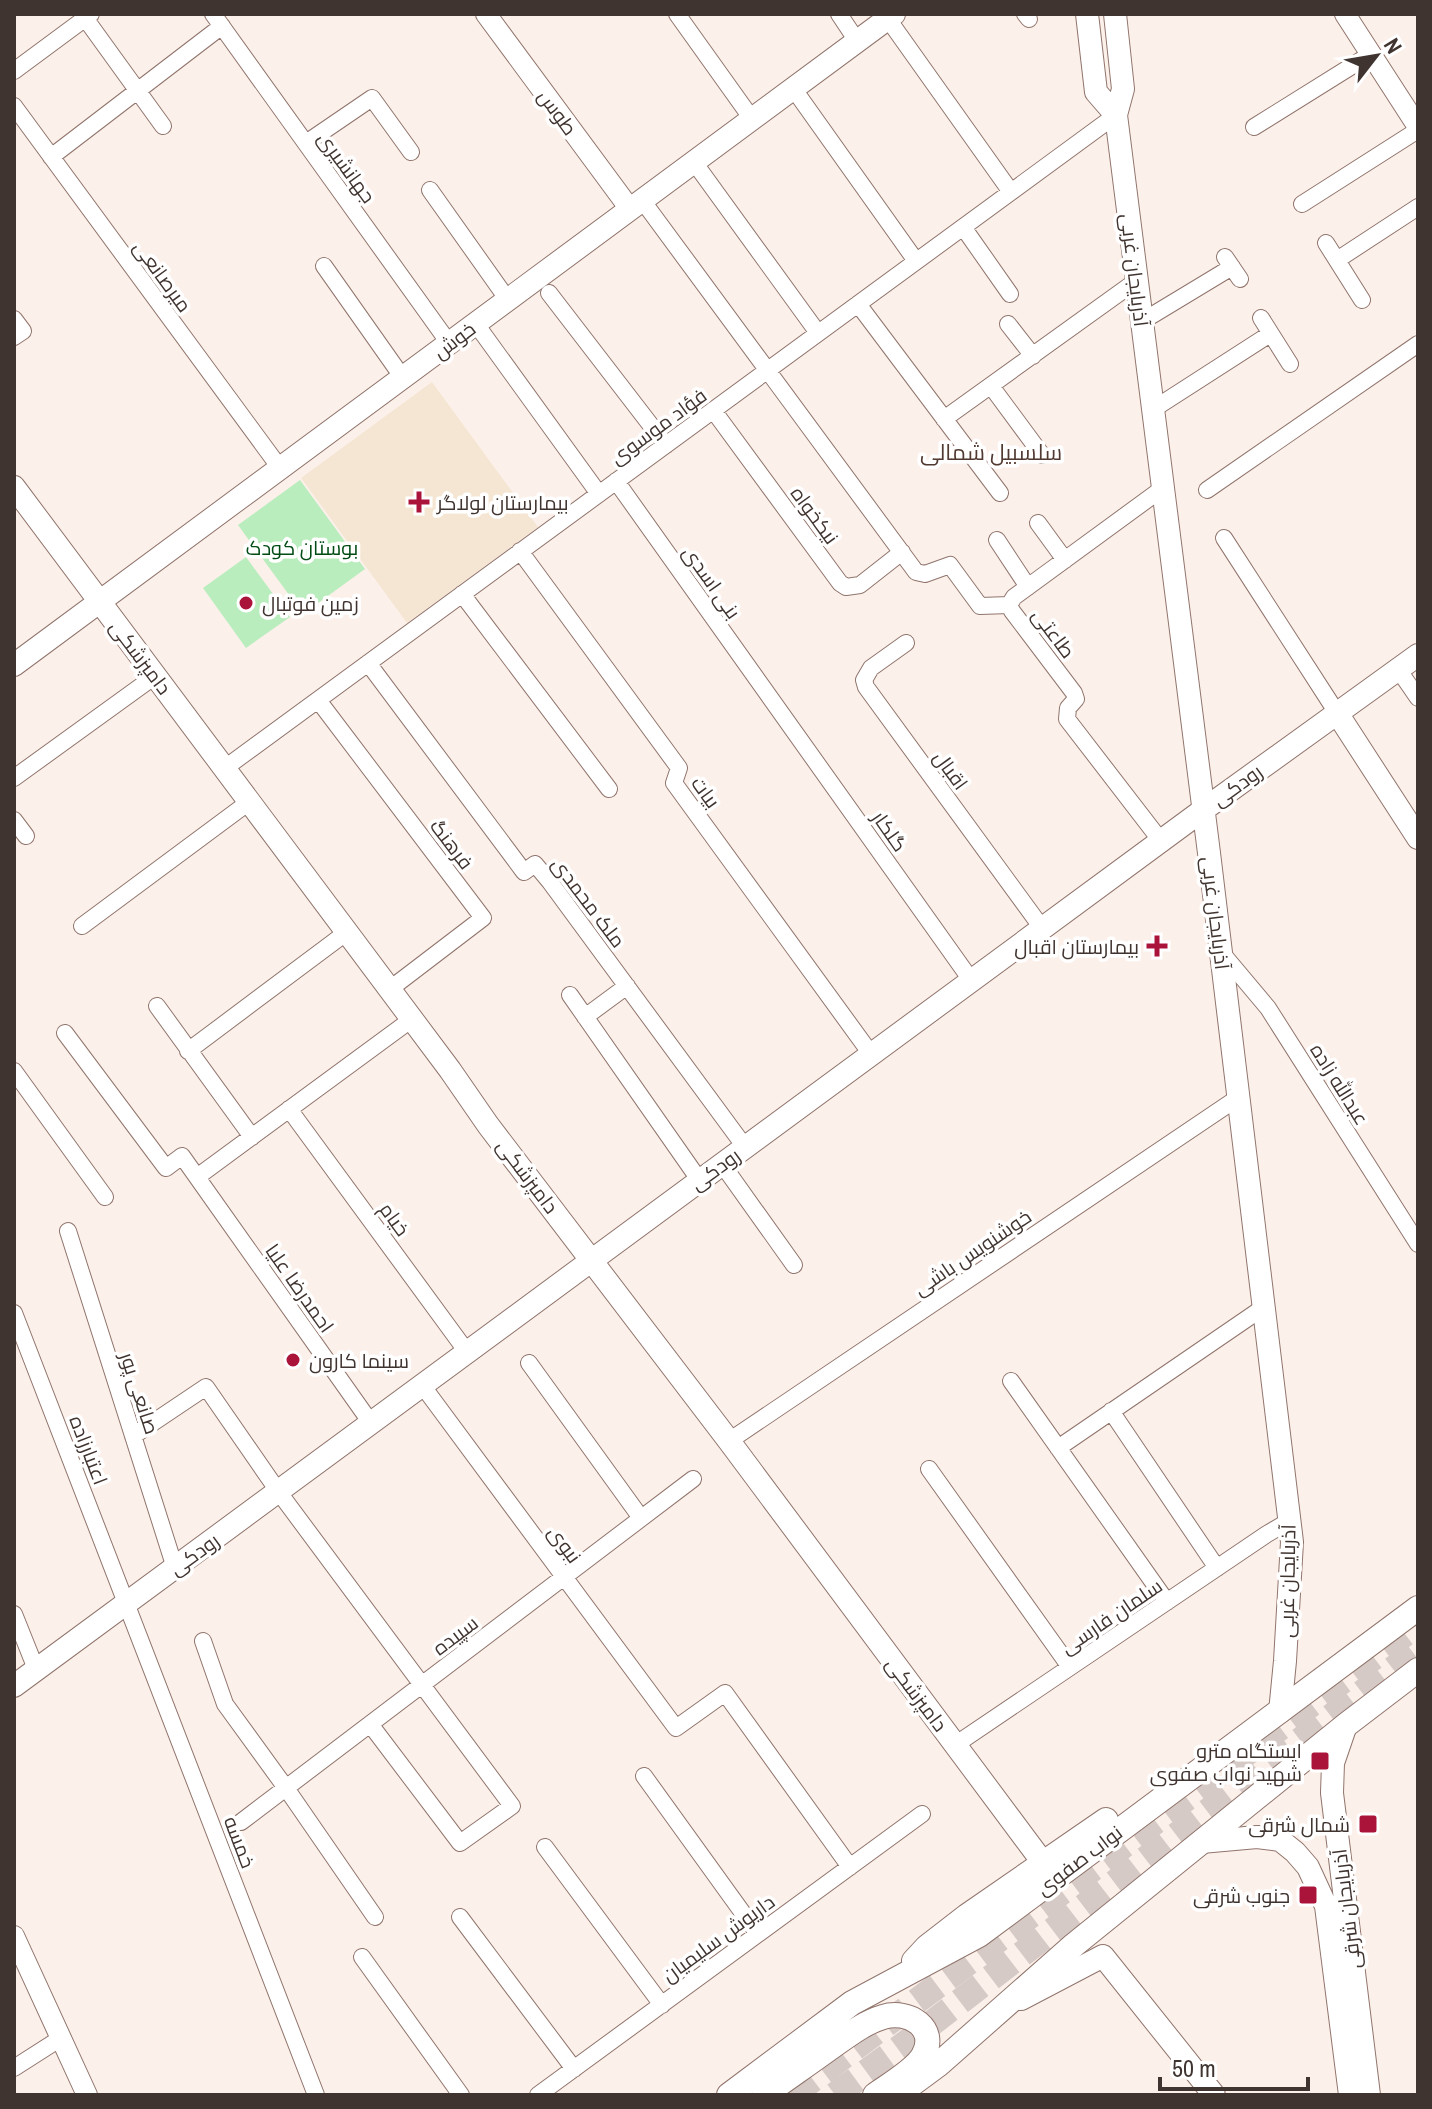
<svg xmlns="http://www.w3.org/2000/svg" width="1432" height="2109" font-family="'Archivo Narrow',Cairo,sans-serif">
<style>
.medical{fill:#f5e6d3}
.green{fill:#baedbd}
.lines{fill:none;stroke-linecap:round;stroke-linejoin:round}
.trunk-tunnel{stroke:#d6cac6;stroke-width:26;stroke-dasharray:26 13;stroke-linecap:butt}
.minor-casing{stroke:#90756c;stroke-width:18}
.tertiary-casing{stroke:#90756c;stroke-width:22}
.secondary-casing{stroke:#90756c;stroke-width:24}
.primary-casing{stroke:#90756c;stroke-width:26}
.minor{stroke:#fff;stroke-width:16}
.tertiary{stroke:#fff;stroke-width:20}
.secondary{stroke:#fff;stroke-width:22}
.primary{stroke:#fff;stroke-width:24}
.poi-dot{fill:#aa143a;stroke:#fff;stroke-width:3}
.labels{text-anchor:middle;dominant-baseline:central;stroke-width:7;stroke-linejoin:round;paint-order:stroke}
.street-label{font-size:20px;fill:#403430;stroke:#fff}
.poi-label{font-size:20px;fill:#403430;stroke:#fff;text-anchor:end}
.park-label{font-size:20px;fill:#004c14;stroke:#fff}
.neighbourhood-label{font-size:22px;fill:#503931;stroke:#fff}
</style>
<rect width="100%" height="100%" fill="#fcf0eb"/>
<!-- medical -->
<path class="medical" d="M 432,382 L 538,527 L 407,623 L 301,478 Z"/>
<!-- green -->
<path class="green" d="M 300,480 L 365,569 L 303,614 L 238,525 Z
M 246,557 L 290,617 L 246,648 L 203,588 Z"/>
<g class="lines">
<!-- trunk-tunnel -->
<path class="trunk-tunnel" d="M 792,2095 L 1418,1624
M 835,2095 L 906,2043 L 1418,1650"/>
<defs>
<path id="minor" d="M 213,14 L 449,343
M 677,14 L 752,119
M 839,14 L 857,41
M 1025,14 L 1029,19
M 85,18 L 163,126
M 888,19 L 1011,192
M 14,71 L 91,14
M 793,88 L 916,261
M 14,106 L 280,468
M 1254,127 L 1371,54
M 306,143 L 372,98 L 411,152
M 51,157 L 222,26
M 694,162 L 818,333
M 430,190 L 508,300
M 642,200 L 916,572 L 925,574 L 950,565 L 980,606 L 1009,605
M 1302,204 L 1418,130
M 963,227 L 1010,294
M 1326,243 L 1362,300
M 1225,257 L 1240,279
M 1337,260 L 1418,207
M 324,266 L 403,378
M 549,293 L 666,445
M 858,304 L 1000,493
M 1261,318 L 1290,364
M 14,319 L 23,331 L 14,337
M 1141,322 L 1232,267
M 476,324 L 599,494
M 1008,324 L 1033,356
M 991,386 L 1042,455
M 713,410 L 840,583 L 846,587 L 860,585 L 902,552
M 1152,410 L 1270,334
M 944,419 L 1136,281
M 616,481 L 971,980
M 1207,490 L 1418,344
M 1038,523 L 1065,560
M 1224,538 L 1337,713
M 997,540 L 1028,587
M 520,551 L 679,768 L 674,783 L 871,1054
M 462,594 L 609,789
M 1009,605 L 1012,611 L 1074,693 L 1076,699 L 1068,708 L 1067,719 L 1161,841
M 1009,605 L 1014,597 L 1163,488
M 906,643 L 871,668 L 864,680 L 866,687 L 1042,928
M 368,663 L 524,872 L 535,864 L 550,882 L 745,1147
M 1398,669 L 1418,698
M 318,700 L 483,918 L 390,989
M 225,768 L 1116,115
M 14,778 L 155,676
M 14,820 L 26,836
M 82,926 L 249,802
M 1221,952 L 1268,1008 L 1418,1244
M 570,995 L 700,1181
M 157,1006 L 252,1137
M 585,1017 L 627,986
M 65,1033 L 166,1168 L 182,1156 L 371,1423
M 188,1051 L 347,932
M 14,1071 L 105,1197
M 289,1109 L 467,1352
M 722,1164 L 794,1265
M 197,1177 L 412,1019
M 68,1231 L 175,1568
M 14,1313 L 316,2095
M 529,1363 L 641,1518
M 1011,1381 L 1167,1602
M 422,1385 L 676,1728 L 725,1693 L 850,1867
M 1111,1411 L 1217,1568
M 133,1436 L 206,1387 L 278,1491 L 512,1806 L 460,1843 L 370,1724
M 729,1441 L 1239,1097
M 1058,1448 L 1264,1307
M 929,1469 L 1070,1667
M 14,1614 L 36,1669
M 203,1641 L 225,1704 L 286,1788 L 375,1917
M 955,1745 L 1267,1534 L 1289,1521
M 644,1776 L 758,1934
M 241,1822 L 693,1479
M 545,1847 L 662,2005
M 460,1917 L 574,2069
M 362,1957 L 461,2095
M 14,2068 L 61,2038
M 538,2095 L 922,1814"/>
<path id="tertiary" d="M 486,14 L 630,209
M 1345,14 L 1418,127
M 14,1936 L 87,2095"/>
<path id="secondary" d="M 1087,14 L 1096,92 L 1116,115
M 1115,14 L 1123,89 L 1116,115 L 1209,853 L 1292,1542 L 1285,1661 L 1280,1712
M 14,487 L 450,1070 L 488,1125 L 729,1441 L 1044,1864
M 14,665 L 894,14
M 1337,713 L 1418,838
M 14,1686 L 1203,810 L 1418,655
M 1346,1725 L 1333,1763 L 1332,1793 L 1369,2095
M 1201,1842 L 1257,1837 L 1280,1840 L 1295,1852 L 1308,1867 L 1326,1906 L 1350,2095
M 1021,1999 L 1103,1956 L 1214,2095"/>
<path id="primary" d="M 914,1961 L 927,1947 L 967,1916 L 1106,1820
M 729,2095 L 852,2003 L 979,1935 L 1418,1608
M 764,2095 C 786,2079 808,2064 830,2048 C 846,2037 863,2023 883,2017 C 908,2009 939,2028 923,2056 C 915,2070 889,2085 875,2095
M 897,2095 L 939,2064 L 1074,1945 L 1346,1725 L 1418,1670"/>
</defs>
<!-- minor casing -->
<use href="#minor" class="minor-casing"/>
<!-- tertiary casing -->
<use href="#tertiary" class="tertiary-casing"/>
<!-- secondary casing -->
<use href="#secondary" class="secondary-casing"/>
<!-- primary casing -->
<use href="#primary" class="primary-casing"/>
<!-- minor -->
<use href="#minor" class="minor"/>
<!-- tertiary -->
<use href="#tertiary" class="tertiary"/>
<!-- secondary -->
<use href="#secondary" class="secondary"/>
<!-- primary -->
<use href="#primary" class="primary"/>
</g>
<!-- markers -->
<g class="poi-dot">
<path d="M415 490h8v8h8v8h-8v8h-8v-8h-8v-8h8z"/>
<circle cx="246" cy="603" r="8"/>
<path d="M1153 934h8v8h8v8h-8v8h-8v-8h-8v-8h8z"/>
<circle cx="293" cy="1360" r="8"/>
<rect x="1310" y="1751" width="20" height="20" rx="4"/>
<rect x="1358" y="1814" width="20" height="20" rx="4"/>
<rect x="1298" y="1885" width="20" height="20" rx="4"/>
</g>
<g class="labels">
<!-- street labels -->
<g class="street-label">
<text transform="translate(558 112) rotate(54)">طوس</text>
<text transform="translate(347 167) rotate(54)">جهانشیری</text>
<text transform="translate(1135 270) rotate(83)">آذربایجان غربی</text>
<text transform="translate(163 276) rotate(54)">میرصانعی</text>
<text transform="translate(454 340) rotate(-37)">خوش</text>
<text transform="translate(658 426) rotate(-36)">فؤاد موسوی</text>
<text transform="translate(815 515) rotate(54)">نیکخواه</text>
<text transform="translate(712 582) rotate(55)">بنی اسدی</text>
<text transform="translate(1054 633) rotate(53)">طاعتی</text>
<text transform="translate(141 657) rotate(53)">دامپزشکی</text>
<text transform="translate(951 770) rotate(54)">اقبال</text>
<text transform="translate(1237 785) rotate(-36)">رودکی</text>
<text transform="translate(706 792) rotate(54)">بیات</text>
<text transform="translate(890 831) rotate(55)">گلکار</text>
<text transform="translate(452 844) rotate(53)">فرهنگ</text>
<text transform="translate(589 902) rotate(53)">ملک محمدی</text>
<text transform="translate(1216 913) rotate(83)">آذربایجان غربی</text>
<text transform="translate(1340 1084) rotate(58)">عبدالله زاده</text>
<text transform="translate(715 1169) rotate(-36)">رودکی</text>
<text transform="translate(528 1176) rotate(53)">دامپزشکی</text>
<text transform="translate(395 1219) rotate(54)">خیام</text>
<text transform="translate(972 1252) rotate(-34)">خوشنویس باشی</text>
<text transform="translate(300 1288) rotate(55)">احمدرضا علیا</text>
<text transform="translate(140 1393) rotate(72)">صانعی پور</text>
<text transform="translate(89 1450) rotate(69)">اعتبارزاده</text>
<text transform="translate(565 1544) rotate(54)">نبوی</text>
<text transform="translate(194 1554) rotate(-36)">رودکی</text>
<text transform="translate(1287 1581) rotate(-89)">آذربایجان غربی</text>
<text transform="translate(1111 1616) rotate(-34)">سلمان فارسی</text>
<text transform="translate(455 1635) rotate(-37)">سپیده</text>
<text transform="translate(917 1694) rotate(53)">دامپزشکی</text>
<text transform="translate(240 1842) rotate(69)">خمسه</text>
<text transform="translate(1079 1860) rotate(-37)">نواب صفوی</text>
<text transform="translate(1346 1909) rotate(-97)">آذربایجان شرقی</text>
<text transform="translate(718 1938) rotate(-36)">داریوش سلیمیان</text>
</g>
<!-- poi labels -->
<g class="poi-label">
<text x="437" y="502" text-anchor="start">بیمارستان لولاگر</text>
<text x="262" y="603" text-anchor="start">زمین فوتبال</text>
<text x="1139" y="946">بیمارستان اقبال</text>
<text x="309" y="1360" text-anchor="start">سینما کارون</text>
<text x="1302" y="1750">ایستگاه مترو<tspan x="1302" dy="23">شهید نواب صفوی</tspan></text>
<text x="1350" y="1824">شمال شرقی</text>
<text x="1290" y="1895">جنوب شرقی</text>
</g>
<!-- park labels -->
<g class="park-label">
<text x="302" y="547">بوستان کودک</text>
</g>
<!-- neighbourhood labels -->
<g class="neighbourhood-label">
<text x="991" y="452">سلسبیل شمالی</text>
</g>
</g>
<!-- border -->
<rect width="1432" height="2109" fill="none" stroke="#403430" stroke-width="32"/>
<!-- north arrow -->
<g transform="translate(1376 56) rotate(59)" stroke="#ffffff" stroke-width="6" paint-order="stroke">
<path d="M0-6L14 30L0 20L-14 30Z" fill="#403430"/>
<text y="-12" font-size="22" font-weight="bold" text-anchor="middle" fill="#403430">N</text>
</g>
<!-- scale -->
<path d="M1160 2077v12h148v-12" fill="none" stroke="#403430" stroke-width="4"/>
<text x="1172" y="2077" font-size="24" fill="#403430" stroke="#ffffff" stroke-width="6" paint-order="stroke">50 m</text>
</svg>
